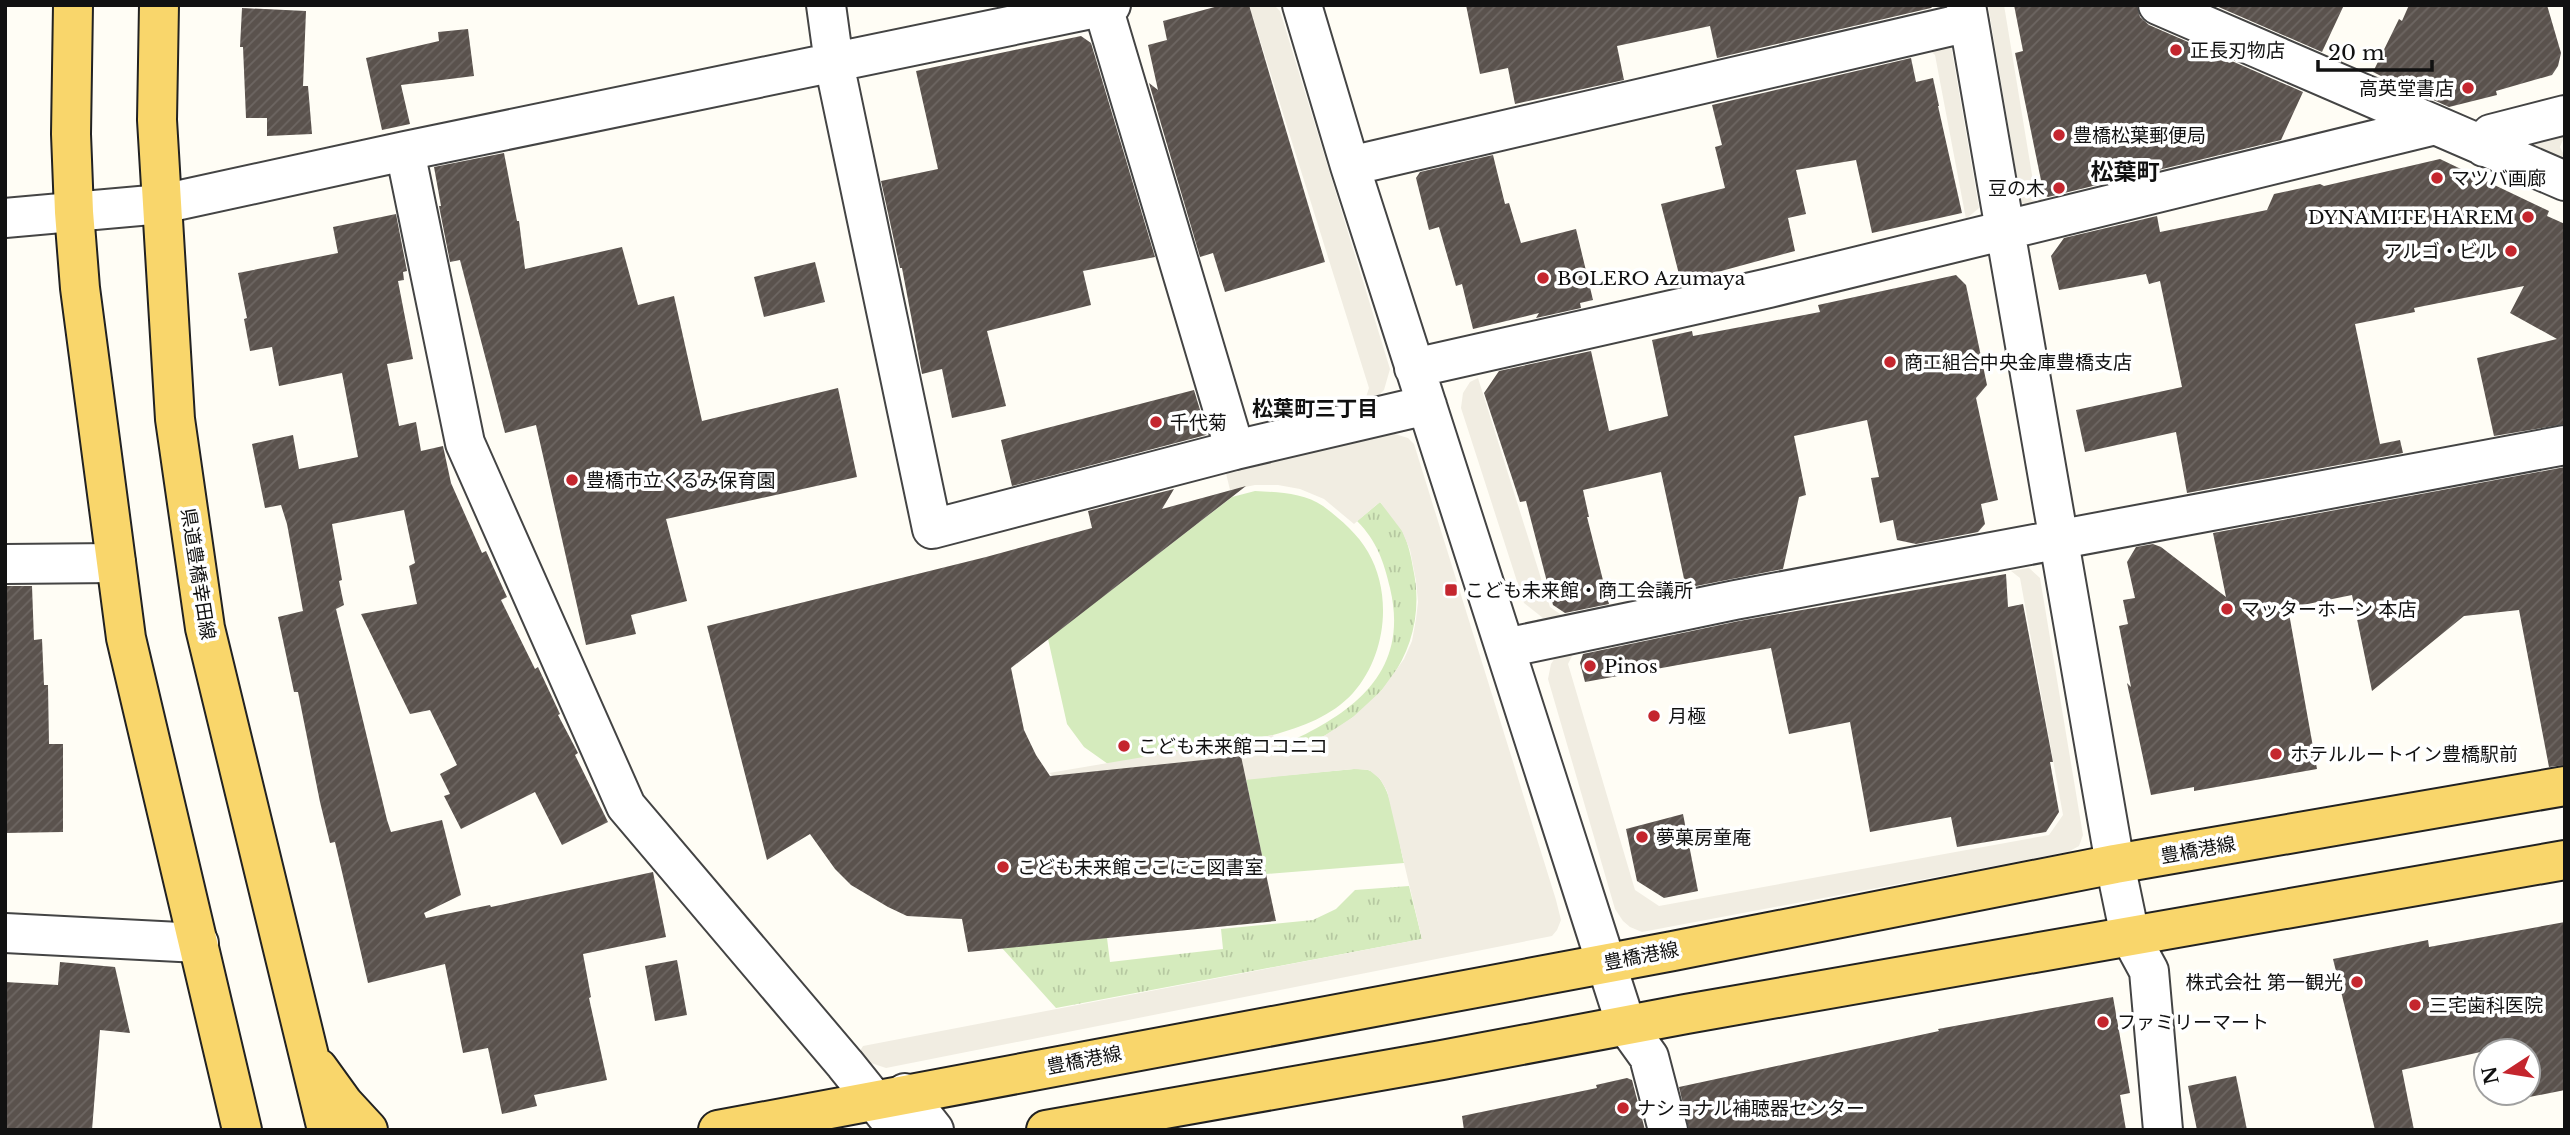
<svg xmlns="http://www.w3.org/2000/svg" width="2570" height="1135" font-family="'Libre Baskerville','Noto Sans JP',serif">
<style>
.grass{fill:url(#grass-tufts)}
.park{fill:#d5ebbd}
.plaza{fill:#f1ede2}
.building{fill:url(#building-hatch)}
.lines{fill:none;stroke-linecap:round;stroke-linejoin:round}
.minor-casing{stroke:#444;stroke-width:42}
.major-casing{stroke:#222;stroke-width:42}
.minor{stroke:#fff;stroke-width:38}
.major{stroke:#f9d66b;stroke-width:38}
.poi-dot{fill:#c4262e;stroke:#fff;stroke-width:2.5}
.labels{text-anchor:middle;dominant-baseline:central;stroke-width:7;stroke-linejoin:round;paint-order:stroke}
.poi-label{font-size:19px;fill:#111;stroke:#fff;text-anchor:start}
.street-label{font-size:19px;fill:#111;stroke:#fff}
.neighbourhood-label{font-size:21px;font-weight:bold;fill:#111;stroke:#fff}
.quarter-label{font-size:23px;font-weight:bold;fill:#111;stroke:#fff}
</style>
<defs>
<pattern id="grass-tufts" width="24" height="20" patternUnits="userSpaceOnUse" patternTransform="scale(1.75)"><rect width="24" height="20" fill="#d5ebbd"/><path d="M3 7l-1-3M5 7V3M7 7l1-3M15 17l-1-3M17 17v-4M19 17l1-3" fill="none" stroke="#b6c8a1"/></pattern>
<pattern id="building-hatch" width="6" height="6" patternUnits="userSpaceOnUse" patternTransform="scale(1.75)"><rect width="6" height="6" fill="#5a524d"/><path d="M-1 1l2-2M0 6l6-6M5 7l2-2" fill="none" stroke="#6d6662"/></pattern>
</defs>
<rect width="100%" height="100%" fill="#fffdf5"/>
<!-- grass -->
<path class="grass" d="M 1380,502 C 1388,511 1397,521 1403,532 C 1408,543 1411,556 1413,568 C 1429,641 1388,702 1324,736 C 1310,743 1293,746 1278,750 L 1278,747 C 1348,716 1411,676 1390,588 C 1384,562 1377,541 1357,521 Z
M 1409,886 L 1422,939 L 1056,1008 L 1002,948 L 1107,938 L 1110,962 L 1223,949 L 1221,929 L 1313,920 L 1336,909 L 1355,890 Z"/>
<!-- park -->
<path class="park" d="M 1255,491 C 1278,492 1304,493 1323,506 C 1339,518 1358,534 1368,552 C 1393,595 1386,656 1353,693 C 1332,716 1302,727 1273,735 L 1108,764 L 1084,747 L 1067,724 L 1048,639 L 1232,497 Z
M 1354,769 C 1359,769 1366,769 1371,771 C 1393,782 1398,840 1404,863 L 1266,874 L 1246,779 Z"/>
<!-- plaza -->
<path class="plaza" d="M 1245,5 L 1274,5 L 1280,11 L 1390,369 L 1384,390 L 1377,397 L 1364,403 L 1369,388 L 1250,8 Z
M 1988,5 L 2004,5 L 2035,193 L 2051,207 L 2032,211 L 2021,202 Z
M 1945,43 L 1951,46 L 1979,208 L 1966,219 L 1935,55 L 1926,47 Z
M 2523,133 L 2565,135 L 2560,147 L 2565,157 L 2565,172 L 2518,151 Z
M 1478,378 L 1550,607 L 1563,616 L 1543,618 L 1524,603 L 1461,408 L 1463,393 L 1470,382 Z
M 1385,431 L 1408,438 L 1414,444 L 1556,900 L 1561,920 L 1557,930 L 1552,936 L 886,1068 L 871,1063 L 860,1051 L 863,1046 L 1422,939 L 1387,791 L 1380,779 L 1369,770 L 1354,769 L 1083,796 L 1049,773 L 1273,735 L 1279,750 L 1324,736 L 1353,717 L 1381,691 L 1404,659 L 1412,641 L 1416,619 L 1418,602 L 1416,581 L 1410,550 L 1402,531 L 1380,502 L 1354,524 L 1324,499 L 1300,489 L 1278,485 L 1255,485 L 1230,490 L 1225,469 Z
M 2029,568 L 2040,578 L 2083,835 L 2079,846 L 2068,852 L 1642,932 L 1630,927 L 1623,921 L 1615,909 L 1548,679 L 1551,664 L 1555,658 L 1564,651 L 1576,648 L 1568,664 L 1635,890 L 1659,906 L 2049,835 L 2063,815 L 2020,578 L 2011,571 Z"/>
<!-- building -->
<path class="building" d="M 1222,5 L 1249,5 L 1325,262 L 1225,292 L 1213,253 L 1200,257 L 1149,83 L 1158,90 L 1148,45 L 1167,40 L 1163,21 Z
M 1466,5 L 1934,5 L 1931,8 L 1717,58 L 1710,26 L 1617,46 L 1624,80 L 1515,104 L 1508,68 L 1480,74 Z
M 2014,5 L 2137,5 L 2140,17 L 2149,25 L 2303,92 L 2281,140 L 2048,197 L 2044,195 L 2015,53 L 2023,51 Z
M 2214,5 L 2344,5 L 2322,52 Z
M 2409,5 L 2547,5 L 2561,53 L 2558,66 L 2552,75 L 2496,91 L 2497,95 L 2449,107 L 2429,98 L 2413,87 L 2411,91 L 2373,72 L 2399,19 L 2402,21 Z
M 242,8 L 306,11 L 303,86 L 308,86 L 312,134 L 267,136 L 267,118 L 246,118 L 243,47 L 240,47 Z
M 468,29 L 474,76 L 401,85 L 410,124 L 382,130 L 366,58 L 439,41 L 438,32 Z
M 1081,36 L 1091,43 L 1155,257 L 1083,271 L 1091,305 L 987,331 L 1006,406 L 952,418 L 942,369 L 922,374 L 902,268 L 900,268 L 881,181 L 938,169 L 916,71 Z
M 1911,58 L 1916,82 L 1933,78 L 1939,106 L 1938,106 L 1962,213 L 1872,233 L 1856,160 L 1796,170 L 1806,214 L 1788,218 L 1795,251 L 1681,282 L 1661,204 L 1725,188 L 1715,147 L 1722,145 L 1712,105 Z
M 504,153 L 517,221 L 519,221 L 525,269 L 622,247 L 638,305 L 674,296 L 702,421 L 838,388 L 857,477 L 666,519 L 687,601 L 631,615 L 636,634 L 586,645 L 536,425 L 505,433 L 460,260 L 450,262 L 439,206 L 441,206 L 434,167 Z
M 1493,155 L 1505,204 L 1509,203 L 1521,243 L 1576,229 L 1593,300 L 1580,303 L 1581,308 L 1536,318 L 1539,313 L 1473,329 L 1462,284 L 1456,286 L 1439,227 L 1429,230 L 1416,178 L 1420,172 Z
M 2440,159 L 2549,211 L 2547,216 L 2565,224 L 2565,424 L 2494,436 L 2477,358 L 2557,339 L 2510,313 L 2524,286 L 2414,308 L 2415,312 L 2355,324 L 2380,444 L 2400,440 L 2403,453 L 2187,493 L 2176,432 L 2085,452 L 2076,410 L 2182,387 L 2160,281 L 2149,284 L 2146,274 L 2059,290 L 2051,256 L 2064,238 L 2157,216 L 2160,232 L 2267,210 L 2274,194 L 2320,184 L 2324,186 Z
M 396,214 L 407,271 L 403,272 L 404,280 L 398,281 L 413,359 L 387,364 L 399,426 L 416,422 L 421,451 L 443,446 L 451,483 L 482,553 L 486,551 L 507,597 L 501,600 L 535,669 L 538,667 L 560,714 L 558,715 L 578,753 L 575,755 L 608,822 L 562,845 L 535,792 L 461,829 L 444,796 L 450,794 L 440,774 L 457,765 L 430,710 L 410,714 L 361,614 L 417,604 L 409,566 L 415,563 L 404,510 L 332,524 L 342,580 L 339,581 L 344,605 L 336,609 L 387,820 L 391,832 L 442,820 L 461,895 L 424,913 L 426,918 L 490,905 L 491,907 L 653,872 L 666,937 L 583,954 L 591,997 L 589,998 L 607,1080 L 534,1095 L 537,1106 L 502,1114 L 488,1048 L 463,1053 L 445,964 L 368,983 L 335,842 L 330,843 L 320,802 L 298,692 L 294,692 L 278,617 L 303,611 L 287,524 L 281,505 L 265,508 L 252,444 L 293,435 L 299,469 L 358,457 L 342,373 L 279,386 L 272,347 L 250,351 L 244,319 L 247,318 L 238,273 L 338,253 L 333,227 Z
M 815,262 L 825,302 L 764,317 L 754,277 Z
M 1956,275 L 1966,285 L 1987,385 L 1976,398 L 1998,500 L 1981,504 L 1985,524 L 1978,532 L 1916,544 L 1897,540 L 1893,520 L 1880,523 L 1871,478 L 1879,477 L 1867,420 L 1794,436 L 1806,495 L 1799,497 L 1783,569 L 1686,588 L 1661,472 L 1583,490 L 1589,517 L 1587,517 L 1609,604 L 1565,613 L 1553,605 L 1526,501 L 1520,502 L 1484,393 L 1499,371 L 1591,351 L 1609,431 L 1668,416 L 1652,340 L 1692,331 L 1693,336 L 1820,312 L 1818,305 Z
M 1194,390 L 1207,433 L 1206,435 L 1012,486 L 1001,440 Z
M 2565,467 L 2565,765 L 2549,767 L 2519,610 L 2464,616 L 2372,691 L 2352,595 L 2288,608 L 2317,769 L 2194,791 L 2194,787 L 2151,795 L 2127,683 L 2131,687 L 2119,626 L 2128,624 L 2123,600 L 2135,598 L 2127,562 L 2136,547 L 2153,544 L 2161,547 L 2226,597 L 2213,533 Z
M 1246,486 L 1011,668 L 1024,730 L 1036,755 L 1050,776 L 1241,756 L 1276,921 L 968,952 L 962,919 L 907,916 L 888,907 L 851,885 L 835,869 L 810,834 L 767,860 L 707,626 L 986,557 L 1092,528 L 1088,511 L 1174,489 L 1162,509 Z
M 2006,574 L 2008,607 L 2023,604 L 2053,762 L 2050,762 L 2059,812 L 2046,832 L 1957,847 L 1951,817 L 1870,832 L 1850,722 L 1789,734 L 1771,648 L 1585,682 L 1580,663 L 1583,654 L 1739,621 Z
M 5,586 L 32,586 L 34,640 L 42,639 L 44,685 L 48,685 L 49,744 L 63,744 L 63,832 L 5,833 Z
M 1683,814 L 1698,891 L 1664,898 L 1637,881 L 1626,829 Z
M 2565,922 L 2565,1090 L 2499,1103 L 2497,1093 L 2528,1093 L 2528,1051 L 2489,1050 L 2402,1070 L 2414,1130 L 2375,1130 L 2333,959 L 2428,940 L 2429,947 Z
M 677,960 L 687,1015 L 655,1021 L 645,966 Z
M 60,962 L 115,967 L 130,1033 L 100,1030 L 92,1130 L 5,1130 L 5,982 L 58,985 Z
M 2113,997 L 2130,1093 L 2120,1095 L 2126,1130 L 1689,1130 L 1679,1087 L 1939,1031 L 1938,1029 Z
M 2236,1076 L 2247,1130 L 2197,1130 L 2188,1086 Z
M 1627,1078 L 1632,1080 L 1645,1130 L 1464,1130 L 1462,1116 L 1597,1088 L 1596,1085 Z"/>
<g class="lines">
<defs>
<path id="minor" d="M 826,5 L 834,63 L 932,529 L 1235,450 L 1427,405
M 1302,5 L 1350,166 L 1606,963 L 1626,1025 L 1649,1057 L 1668,1130
M 1966,5 L 2115,864 L 2130,936 L 2149,971 L 2163,1130
M 2158,5 L 2565,181
M 1103,7 L 1235,450
M 2484,147 L 2491,134 L 2565,115
M 405,151 L 465,443 L 626,806 L 845,1064 L 898,1130
M 1350,166 L 1969,22
M 5,218 L 162,204 L 405,151 L 1111,5
M 1414,368 L 1769,288 L 2435,125
M 5,564 L 116,563
M 1505,648 L 1735,600 L 2565,445
M 5,933 L 199,943
M 905,1093 L 934,1130"/>
<path id="major" d="M 73,5 L 71,134 L 74,212 L 80,288 L 126,638 L 242,1130
M 159,5 L 157,120 L 175,419 L 205,628 L 327,1130
M 318,1068 L 344,1104 L 368,1130
M 718,1130 L 1673,951 L 2115,864 L 2565,786
M 1046,1130 L 1442,1060 L 1686,1014 L 2565,860"/>
</defs>
<!-- minor casing -->
<use href="#minor" class="minor-casing"/>
<!-- major casing -->
<use href="#major" class="major-casing"/>
<!-- minor -->
<use href="#minor" class="minor"/>
<!-- major -->
<use href="#major" class="major"/>
</g>
<!-- markers -->
<g class="poi-dot">
<circle cx="2176" cy="50" r="7"/>
<circle cx="2468" cy="88" r="7"/>
<circle cx="2059" cy="135" r="7"/>
<circle cx="2437" cy="178" r="7"/>
<circle cx="2059" cy="188" r="7"/>
<circle cx="2528" cy="217" r="7"/>
<circle cx="2511" cy="251" r="7"/>
<circle cx="1543" cy="278" r="7"/>
<circle cx="1890" cy="362" r="7"/>
<circle cx="1156" cy="422" r="7"/>
<circle cx="572" cy="480" r="7"/>
<rect x="1444" y="583" width="14" height="14" rx="3.5"/>
<circle cx="2227" cy="609" r="7"/>
<circle cx="1590" cy="666" r="7"/>
<circle cx="1654" cy="716" r="7"/>
<circle cx="1124" cy="746" r="7"/>
<circle cx="2276" cy="754" r="7"/>
<circle cx="1642" cy="837" r="7"/>
<circle cx="1003" cy="867" r="7"/>
<circle cx="2357" cy="982" r="7"/>
<circle cx="2415" cy="1005" r="7"/>
<circle cx="2103" cy="1022" r="7"/>
<circle cx="1623" cy="1108" r="7"/>
</g>
<g class="labels">
<!-- poi labels -->
<g class="poi-label">
<text x="2190" y="50">正長刃物店</text>
<text x="2454" y="88" text-anchor="end">高英堂書店</text>
<text x="2073" y="135">豊橋松葉郵便局</text>
<text x="2451" y="178">マツバ画廊</text>
<text x="2045" y="188" text-anchor="end">豆の木</text>
<text x="2514" y="217" text-anchor="end">DYNAMITE HAREM</text>
<text x="2497" y="251" text-anchor="end">アルゴ・ビル</text>
<text x="1557" y="278">BOLERO Azumaya</text>
<text x="1904" y="362">商工組合中央金庫豊橋支店</text>
<text x="1170" y="422">千代菊</text>
<text x="586" y="480">豊橋市立くるみ保育園</text>
<text x="1465" y="590">こども未来館・商工会議所</text>
<text x="2241" y="609">マッターホーン 本店</text>
<text x="1604" y="666">Pinos</text>
<text x="1668" y="716">月極</text>
<text x="1138" y="746">こども未来館ココニコ</text>
<text x="2290" y="754">ホテルルートイン豊橋駅前</text>
<text x="1656" y="837">夢菓房童庵</text>
<text x="1017" y="867">こども未来館ここにこ図書室</text>
<text x="2343" y="982" text-anchor="end">株式会社 第一観光</text>
<text x="2429" y="1005">三宅歯科医院</text>
<text x="2117" y="1022">ファミリーマート</text>
<text x="1637" y="1108">ナショナル補聴器センター</text>
</g>
<!-- street labels -->
<g class="street-label">
<text transform="translate(198 574) rotate(81)">県道豊橋幸田線</text>
<text transform="translate(2198 850) rotate(-10)">豊橋港線</text>
<text transform="translate(1641 956) rotate(-11)">豊橋港線</text>
<text transform="translate(1084 1060) rotate(-11)">豊橋港線</text>
</g>
<!-- neighbourhood labels -->
<g class="neighbourhood-label">
<text x="1315" y="409">松葉町三丁目</text>
</g>
<!-- quarter labels -->
<g class="quarter-label">
<text x="2125" y="172">松葉町</text>
</g>
</g>
<!-- border -->
<rect width="2570" height="1135" fill="none" stroke="#111111" stroke-width="14"/>
<!-- north arrow -->
<g transform="translate(2507 1072) rotate(258)"><circle r="33" fill="#ffffff" stroke="#a0a0a0" stroke-width="2"/>
<path d="M0-5L12 26L0 18L-12 26Z" fill="#c4262e"/>
<text y="-10" font-size="19" font-weight="bold" text-anchor="middle" fill="#111111">N</text>
</g>
<!-- scale -->
<path d="M2318 60v10h114v-10" fill="none" stroke="#111111" stroke-width="3.5"/>
<text x="2328" y="60" font-size="21" fill="#111111" stroke="#ffffff" stroke-width="5" paint-order="stroke">20 m</text>
</svg>
